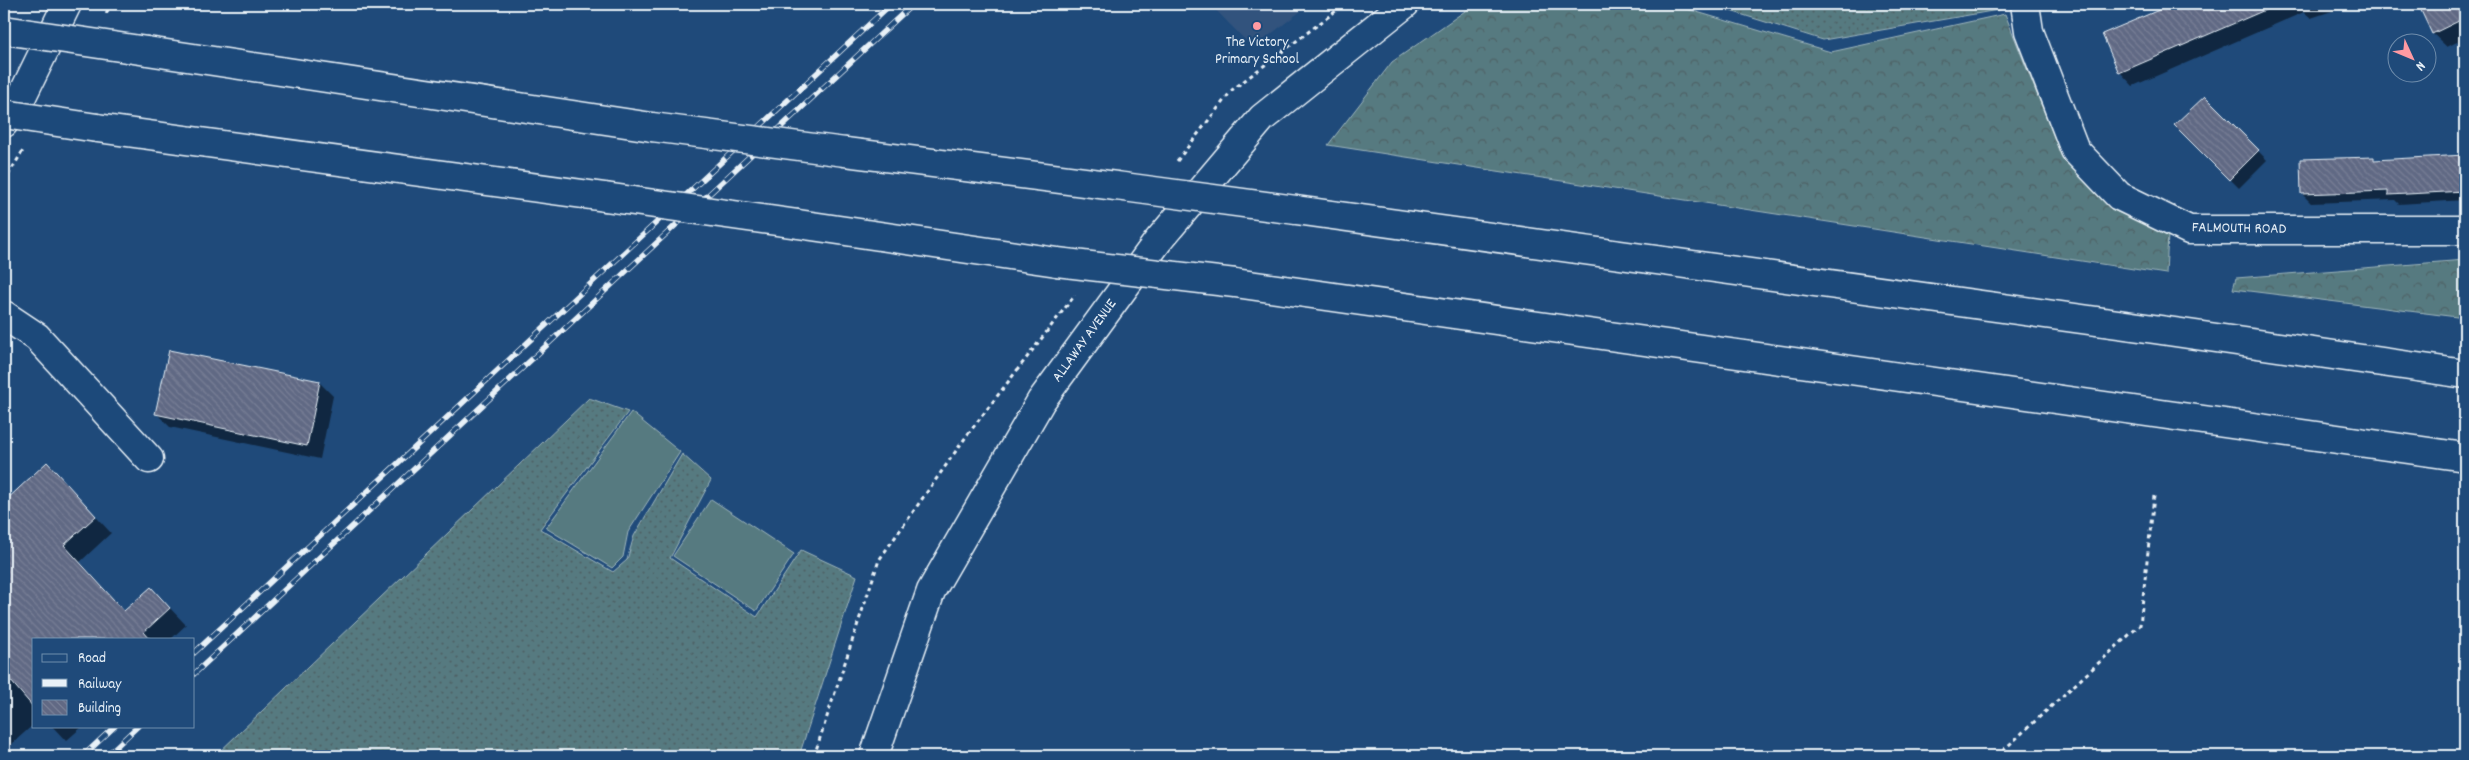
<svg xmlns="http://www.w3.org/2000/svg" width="2469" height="760" font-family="Dekko,sans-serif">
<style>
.built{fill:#33537d}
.grass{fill:url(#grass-dots);stroke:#9fb6bc}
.forest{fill:url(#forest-crowns);stroke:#9fb6bc}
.pitch{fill:#567a80;stroke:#9fb6bc}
.shadow{fill:#0007}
.building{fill:url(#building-back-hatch);stroke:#e8f1f8}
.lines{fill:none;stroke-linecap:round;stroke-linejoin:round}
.street-casing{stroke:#e8f1f8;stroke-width:31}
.secondary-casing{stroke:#e8f1f8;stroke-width:31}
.primary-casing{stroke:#e8f1f8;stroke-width:31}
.highway-casing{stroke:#e8f1f8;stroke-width:31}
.path{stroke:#e8f1f8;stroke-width:3;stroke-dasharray:4 4;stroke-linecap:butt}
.street{stroke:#1f4a7a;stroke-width:28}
.secondary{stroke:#1f4a7a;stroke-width:28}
.primary{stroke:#1f4a7a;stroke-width:28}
.highway{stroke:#1f4a7a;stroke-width:28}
.rail-casing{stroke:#e8f1f8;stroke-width:5.5}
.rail{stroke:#1f4a7a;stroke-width:4;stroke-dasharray:11;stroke-linecap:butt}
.highway-bridge-casing{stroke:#e8f1f8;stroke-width:31;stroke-linecap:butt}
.highway-bridge{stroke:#1f4a7a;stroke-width:28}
.poi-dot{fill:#ff9aa2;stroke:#1f4a7a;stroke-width:2}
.labels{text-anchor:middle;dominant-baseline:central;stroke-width:4;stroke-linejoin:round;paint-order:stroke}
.poi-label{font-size:15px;fill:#e8f1f8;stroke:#1f4a7a}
.street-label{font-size:15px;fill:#e8f1f8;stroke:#1f4a7a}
</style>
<defs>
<pattern id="grass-dots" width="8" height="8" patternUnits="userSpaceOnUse" patternTransform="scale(1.25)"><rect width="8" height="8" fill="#567a80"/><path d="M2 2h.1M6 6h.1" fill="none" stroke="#4e6165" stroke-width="1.8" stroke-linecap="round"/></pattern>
<pattern id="forest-crowns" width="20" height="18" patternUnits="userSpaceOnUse" patternTransform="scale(1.25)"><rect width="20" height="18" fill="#567a80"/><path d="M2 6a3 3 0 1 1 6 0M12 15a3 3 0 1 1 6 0" fill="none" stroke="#4e6165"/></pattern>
<pattern id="building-back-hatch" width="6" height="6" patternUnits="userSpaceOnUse" patternTransform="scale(1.25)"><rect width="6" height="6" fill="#616984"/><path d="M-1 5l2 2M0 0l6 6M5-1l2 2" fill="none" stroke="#787f96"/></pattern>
</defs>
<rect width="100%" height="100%" fill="#1f4a7a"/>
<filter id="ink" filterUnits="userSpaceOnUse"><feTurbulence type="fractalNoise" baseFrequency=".02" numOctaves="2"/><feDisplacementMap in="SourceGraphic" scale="10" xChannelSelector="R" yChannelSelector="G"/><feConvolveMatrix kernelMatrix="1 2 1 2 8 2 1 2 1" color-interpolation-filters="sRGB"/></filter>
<g filter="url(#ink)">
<!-- built -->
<path class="built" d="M 1210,4 L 1310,4 L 1253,48 Z"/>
<!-- grass -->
<path class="grass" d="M 1708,4 L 2002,4 L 2004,9 L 1823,40 Z
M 589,398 L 628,412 L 540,529 L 613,572 L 627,560 L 634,536 L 682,454 L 711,480 L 670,558 L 757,617 L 801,550 L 857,576 L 799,756 L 215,756 Z"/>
<!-- forest -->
<path class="forest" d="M 1475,4 L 1670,4 L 1831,52 L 2005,14 L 2057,144 L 2111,209 L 2168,234 L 2166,274 L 1328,145 L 1392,62 Z
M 2465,260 L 2465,318 L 2233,289 L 2236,278 Z"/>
<!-- pitch -->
<path class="pitch" d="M 631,412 L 680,452 L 628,532 L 623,557 L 612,568 L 546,528 Z
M 711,499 L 794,554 L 756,611 L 673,556 Z"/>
<!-- shadow -->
<path class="shadow" d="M 2176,4 L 2353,4 L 2311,18 L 2304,12 L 2133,86 L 2120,72 L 2104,35 Z
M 2419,4 L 2465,4 L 2465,38 L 2447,47 L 2433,34 Z
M 2205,97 L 2267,160 L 2239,188 L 2176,125 Z
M 2465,156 L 2465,200 L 2399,204 L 2395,200 L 2311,203 L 2302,194 L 2374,158 L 2376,161 Z
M 319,382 L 333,396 L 320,459 L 170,427 L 157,414 Z
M 63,481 L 111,533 L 80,562 L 125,612 L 151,588 L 186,625 L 171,639 L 34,639 L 34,724 L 4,751 L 4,490 L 11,498 Z
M 52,726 L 83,726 L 66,741 Z"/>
<!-- building -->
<path class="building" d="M 2173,4 L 2279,4 L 2119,73 L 2102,34 Z
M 2418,4 L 2465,4 L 2465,18 L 2432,34 Z
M 2205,96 L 2259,150 L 2229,180 L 2174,125 Z
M 2465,155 L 2465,191 L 2388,195 L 2388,191 L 2301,194 L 2300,159 L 2374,157 L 2374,160 Z
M 169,350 L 320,381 L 307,446 L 155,414 Z
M 47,462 L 96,516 L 64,545 L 124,611 L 151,587 L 170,608 L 144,632 L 150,639 L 34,639 L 34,708 L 4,673 L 4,502 Z"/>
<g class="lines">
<defs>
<path id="street" d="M 2025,4 L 2029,31 L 2075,150 L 2119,196 L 2189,230 L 2465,230
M 4,315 L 37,337 L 149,459"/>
<path id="secondary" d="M 874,756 L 931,591 L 1041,401 L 1158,241 L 1262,118 L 1405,4"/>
<path id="primary" d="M 4,123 L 23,94 L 67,4"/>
<path id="highway" d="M 147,51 L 652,127
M 97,128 L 605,197
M 845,152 L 1116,186
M 1296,210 L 2154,329 L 2465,374
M 798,224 L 1057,262
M 1235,283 L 2465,457"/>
</defs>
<!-- street casing -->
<use href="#street" class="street-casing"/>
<!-- secondary casing -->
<use href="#secondary" class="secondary-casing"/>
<!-- primary casing -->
<use href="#primary" class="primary-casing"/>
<!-- highway casing -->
<use href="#highway" class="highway-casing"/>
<!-- path -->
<path class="path" d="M 106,13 L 112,4
M 1177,161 L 1232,90 L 1345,4
M 4,182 L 24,149
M 814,756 L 879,560 L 968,434 L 1075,295
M 1997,756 L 2140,625 L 2154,496"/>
<!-- street -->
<use href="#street" class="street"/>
<!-- secondary -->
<use href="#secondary" class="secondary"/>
<!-- primary -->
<use href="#primary" class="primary"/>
<!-- highway -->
<use href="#highway" class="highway"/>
<defs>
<path id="rail" d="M 194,653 L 891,4
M 194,674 L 913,4
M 83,756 L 115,726
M 106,756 L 138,726"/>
</defs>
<!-- rail casing -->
<use href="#rail" class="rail-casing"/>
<!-- rail -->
<use href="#rail" class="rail"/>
<defs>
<path id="highway-bridge" d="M 4,30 L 147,51
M 4,114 L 97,128
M 652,127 L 845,152
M 1116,186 L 1296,210
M 605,197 L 798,224
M 1057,262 L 1235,283"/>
</defs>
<!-- highway-bridge casing -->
<use href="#highway-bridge" class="highway-bridge-casing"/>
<!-- highway-bridge -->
<use href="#highway-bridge" class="highway-bridge"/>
</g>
</g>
<!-- markers -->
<circle class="poi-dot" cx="1257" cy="26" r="5"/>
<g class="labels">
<!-- poi labels -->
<g class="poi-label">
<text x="1257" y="43">The Victory<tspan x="1257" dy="17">Primary School</tspan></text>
</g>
<!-- street labels -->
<g class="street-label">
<text transform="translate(2239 229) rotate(1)">FALMOUTH ROAD</text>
<text transform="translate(1085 341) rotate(-54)">ALLAWAY AVENUE</text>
</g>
</g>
<!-- margin -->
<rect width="2469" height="760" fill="none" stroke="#1f4a7a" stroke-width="20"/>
<rect x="10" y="10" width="2449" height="740" fill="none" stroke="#e8f1f8" stroke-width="2" filter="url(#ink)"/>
<!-- legend -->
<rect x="32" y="638" width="162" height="90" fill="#1f4a7a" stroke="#6f8dac"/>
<rect x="42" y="654" width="25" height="8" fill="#1f4a7a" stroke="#6f8dac"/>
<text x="78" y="662" font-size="15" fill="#e8f1f8">Road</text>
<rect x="42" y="679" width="25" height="8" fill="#e8f1f8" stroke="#6f8dac"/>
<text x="78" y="688" font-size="15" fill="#e8f1f8">Railway</text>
<rect x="42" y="700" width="25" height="15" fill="url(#building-back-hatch)" stroke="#6f8dac"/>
<text x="78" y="712" font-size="15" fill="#e8f1f8">Building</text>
<!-- north arrow -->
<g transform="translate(2412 58) rotate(134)"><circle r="24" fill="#1f4a7a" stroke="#6f8dac"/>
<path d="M0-4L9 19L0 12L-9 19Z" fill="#ff9aa2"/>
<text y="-8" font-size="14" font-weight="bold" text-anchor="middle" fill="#e8f1f8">N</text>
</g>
</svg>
